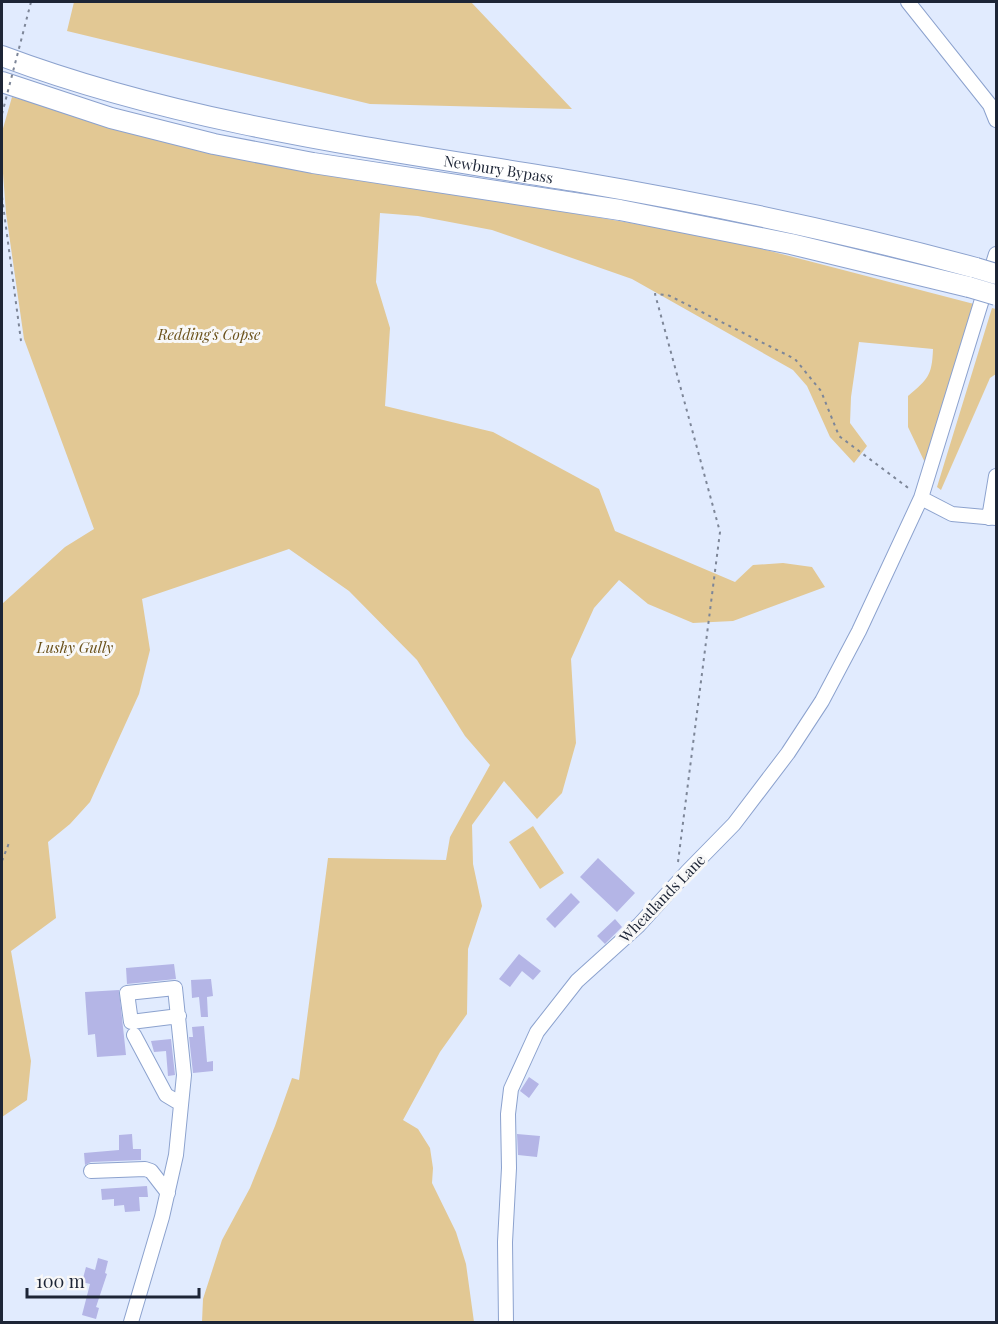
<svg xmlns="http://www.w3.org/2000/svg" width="998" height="1324" font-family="'Playfair Display',serif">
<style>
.green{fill:#e2c894}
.building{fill:#b4b5e6}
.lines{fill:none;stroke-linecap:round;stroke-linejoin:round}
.minor-casing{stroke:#8ca2ce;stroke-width:16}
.highway-casing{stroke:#8ca2ce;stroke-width:22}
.path{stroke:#7d8698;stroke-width:2;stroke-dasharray:3 4.5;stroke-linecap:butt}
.minor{stroke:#fff;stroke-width:14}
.highway{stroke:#fff;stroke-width:20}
.highway-bridge-casing{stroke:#8ca2ce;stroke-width:22;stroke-linecap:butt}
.path-bridge{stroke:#7d8698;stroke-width:2;stroke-dasharray:3 4.5;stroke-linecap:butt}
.highway-bridge{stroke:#fff;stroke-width:20}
.labels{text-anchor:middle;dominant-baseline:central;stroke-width:6;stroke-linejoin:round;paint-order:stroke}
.street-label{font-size:15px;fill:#1d2536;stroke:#f8f8f8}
.park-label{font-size:15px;font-style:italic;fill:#6a511a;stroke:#f8f8f8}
</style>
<rect width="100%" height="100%" fill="#e1ebfe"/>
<!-- green -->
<path class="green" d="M 74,2 L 471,2 L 572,109 L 370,104 L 67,31 Z
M 12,97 L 212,151 L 724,239 L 974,304 L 928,469 L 908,427 L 908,396 C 928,379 932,376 933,349 L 859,342 L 851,397 L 850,423 L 867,446 L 854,463 L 830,437 L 807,386 L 793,370 L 632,279 L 492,230 L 418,216 L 380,213 L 376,282 L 390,328 L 385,406 L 493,432 L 599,489 L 615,531 L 735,582 L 753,565 L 783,563 L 812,567 L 825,587 L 733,621 L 693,623 L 648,604 L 619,580 L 594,608 L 571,659 L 576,743 L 562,793 L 537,819 L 504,781 L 472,825 L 473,864 L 482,906 L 468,949 L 467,1014 L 440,1052 L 403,1120 L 418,1129 L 430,1148 L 433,1168 L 432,1183 L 456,1232 L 466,1264 L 474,1322 L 202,1322 L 203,1299 L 222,1240 L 250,1188 L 275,1126 L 292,1078 L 299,1080 L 328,858 L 446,860 L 450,837 L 490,765 L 465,736 L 417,660 L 349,591 L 289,549 L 142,599 L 150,650 L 139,694 L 90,802 L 70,824 L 48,842 L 56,918 L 11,951 L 31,1061 L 27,1100 L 2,1117 L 2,604 L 65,547 L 94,529 L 24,339 L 6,213 L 2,160 L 2,132 Z
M 992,308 L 996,309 L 996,374 L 990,378 L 941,490 L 937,487 Z
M 533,826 L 564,873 L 540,889 L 509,842 Z"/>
<!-- building -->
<path class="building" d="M 598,858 L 635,893 L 617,912 L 580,877 Z
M 571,893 L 580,902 L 555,928 L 546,919 Z
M 615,919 L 622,927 L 605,944 L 597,936 Z
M 519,954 L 541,971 L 533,980 L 522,971 L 510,987 L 499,979 Z
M 174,964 L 176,979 L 127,984 L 126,968 Z
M 211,979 L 213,996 L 207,997 L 208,1017 L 201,1017 L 199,997 L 192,998 L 191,980 Z
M 119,990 L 126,1055 L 97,1057 L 95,1034 L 88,1035 L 85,992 Z
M 204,1026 L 207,1062 L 213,1061 L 213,1071 L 193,1073 L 189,1037 L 193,1037 L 192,1027 Z
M 171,1039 L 175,1075 L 168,1076 L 166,1051 L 154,1052 L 151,1041 Z
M 529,1077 L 539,1084 L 529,1098 L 520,1091 Z
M 132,1134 L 133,1149 L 141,1149 L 141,1160 L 91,1162 L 85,1165 L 84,1153 L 119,1150 L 119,1135 Z
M 517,1134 L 540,1136 L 537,1157 L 518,1155 Z
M 147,1186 L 148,1197 L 139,1197 L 140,1211 L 125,1212 L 124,1205 L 114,1206 L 114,1199 L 102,1200 L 101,1189 Z
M 98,1258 L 108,1261 L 105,1273 L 107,1274 L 96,1307 L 99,1308 L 96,1319 L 82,1315 L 90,1284 L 82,1282 L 86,1267 L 95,1270 Z"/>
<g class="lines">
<defs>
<path id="minor" d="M 908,2 L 990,105 L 996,120
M 921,498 L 952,514 L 996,518
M 989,518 L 996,476
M 134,1035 L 166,1095 L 181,1104
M 91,1171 L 145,1169 L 151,1171 L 168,1193
M 131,1322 L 162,1217 L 176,1155 L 184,1075 L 175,988 L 127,993 L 131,1022 L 179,1016
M 506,1322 L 505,1242 L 509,1168 L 508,1114 L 511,1089 L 537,1032 L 577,981 L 639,925 L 687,872 L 734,824 L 788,753 L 822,701 L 859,631 L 921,498 L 996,254"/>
<g id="highway">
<path id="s1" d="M 2,56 C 186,125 381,149 574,181 C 709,204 844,232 976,268"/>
<path d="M 2,82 L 111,118 L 214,144 L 313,163 L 620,210 L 791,244 L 969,287"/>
</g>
</defs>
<!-- minor casing -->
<use href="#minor" class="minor-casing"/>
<!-- highway casing -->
<use href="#highway" class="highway-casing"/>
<!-- path -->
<path class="path" d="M 2,197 L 21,341
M 2,861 L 9,843
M 678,862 L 720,532 L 655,294 L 668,295 L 795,359 L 821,391 L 839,436 L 911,490"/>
<!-- minor -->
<use href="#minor" class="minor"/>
<!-- highway -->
<use href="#highway" class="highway"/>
<defs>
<path id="highway-bridge" d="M 976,268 L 996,274
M 969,287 L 996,295"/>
</defs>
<!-- highway-bridge casing -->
<use href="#highway-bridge" class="highway-bridge-casing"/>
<!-- path-bridge -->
<path class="path-bridge" d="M 2,114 L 31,2"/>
<!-- highway-bridge -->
<use href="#highway-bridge" class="highway-bridge"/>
</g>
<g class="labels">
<!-- street labels -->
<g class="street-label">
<text stroke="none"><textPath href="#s1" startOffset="510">Newbury Bypass</textPath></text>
<text transform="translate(662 898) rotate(-46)">Wheatlands Lane</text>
</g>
<!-- park labels -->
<g class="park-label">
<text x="209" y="334">Redding's Copse</text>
<text x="75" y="647">Lushy Gully</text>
</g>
</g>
<!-- border -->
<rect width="998" height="1324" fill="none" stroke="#1d2536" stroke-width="6"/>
<!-- scale -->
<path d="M27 1288v9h172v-9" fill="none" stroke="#1d2536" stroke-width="3"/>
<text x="36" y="1288" font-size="18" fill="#1d2536" stroke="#f8f8f8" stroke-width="4.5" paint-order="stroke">100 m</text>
</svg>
